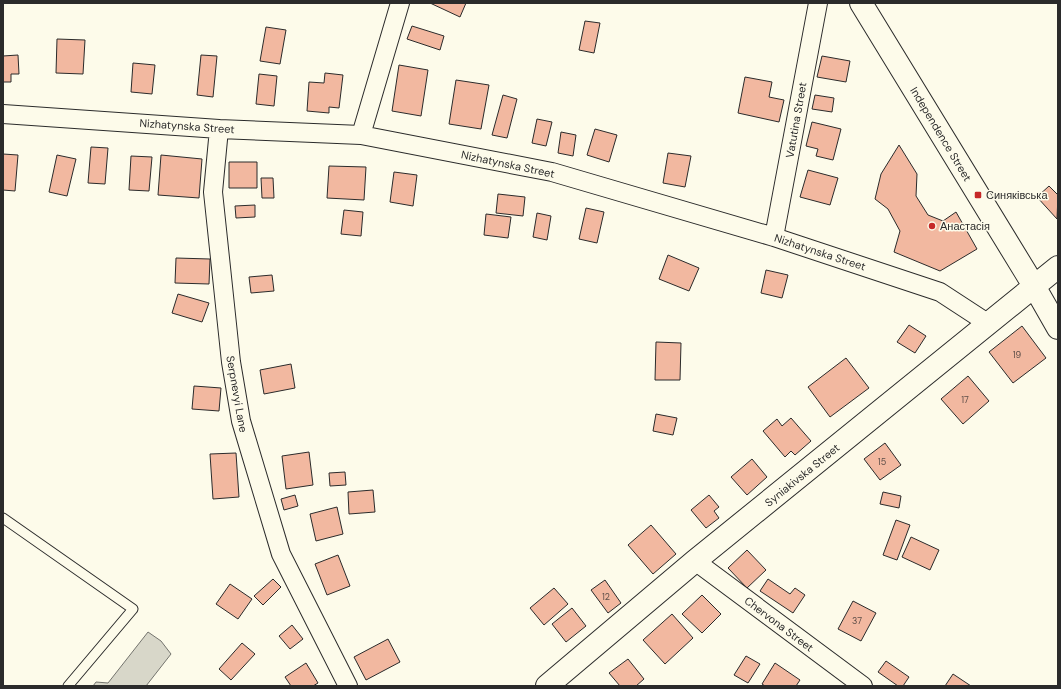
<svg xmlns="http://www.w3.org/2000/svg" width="1061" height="689" font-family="'DM Sans',sans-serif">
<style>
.water{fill:#d8d7c9;stroke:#74746e}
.building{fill:#f2b8a0;stroke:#2b2b2b}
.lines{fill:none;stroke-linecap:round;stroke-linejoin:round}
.lane-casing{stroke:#2b2b2b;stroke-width:11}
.street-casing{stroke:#2b2b2b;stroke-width:20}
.secondary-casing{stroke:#2b2b2b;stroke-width:24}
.lane{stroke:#fdfbea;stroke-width:9}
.street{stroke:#fdfbea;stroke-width:18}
.secondary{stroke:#fdfbea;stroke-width:22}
.poi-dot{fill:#c62828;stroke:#fdfbea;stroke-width:1.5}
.labels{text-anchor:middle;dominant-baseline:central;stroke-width:3;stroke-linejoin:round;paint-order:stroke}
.number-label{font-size:9px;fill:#5d4e48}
.street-label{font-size:11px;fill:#2b2b2b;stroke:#fdfbea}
.poi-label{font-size:11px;fill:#2b2b2b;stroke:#fdfbea;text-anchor:start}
</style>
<rect width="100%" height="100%" fill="#fdfbea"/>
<!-- water -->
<path class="water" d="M 148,632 L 161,641 L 171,654 L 146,686 L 93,686 L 96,682 L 108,683 Z"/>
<!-- building -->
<path class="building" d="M 430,3 L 466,3 L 460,17 Z
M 585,21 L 600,23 L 594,53 L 579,50 Z
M 412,26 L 444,36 L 440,50 L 407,39 Z
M 266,27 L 286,30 L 280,64 L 260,61 Z
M 57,39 L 85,40 L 83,74 L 56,73 Z
M 18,55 L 19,74 L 11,74 L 11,82 L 3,82 L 3,56 Z
M 201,55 L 217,56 L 213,97 L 197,95 Z
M 822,56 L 850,61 L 846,82 L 817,77 Z
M 133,63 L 155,65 L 152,94 L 131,92 Z
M 399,65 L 428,70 L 421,116 L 392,111 Z
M 325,73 L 343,75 L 339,108 L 329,107 L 329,113 L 307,111 L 309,82 L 324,83 Z
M 259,74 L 277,76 L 274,106 L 256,104 Z
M 745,77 L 772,82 L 769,97 L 784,100 L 779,122 L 738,113 Z
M 456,80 L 489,85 L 481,129 L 449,124 Z
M 503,95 L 517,99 L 507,138 L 492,135 Z
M 815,95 L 834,98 L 832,112 L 812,109 Z
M 537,119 L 552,122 L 546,146 L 532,143 Z
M 812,122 L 841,129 L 833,160 L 816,156 L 818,149 L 806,146 Z
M 595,129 L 617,135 L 609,162 L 587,155 Z
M 561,132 L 576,135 L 573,156 L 558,153 Z
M 899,145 L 917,174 L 916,196 L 928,215 L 943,221 L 956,212 L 977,249 L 940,271 L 894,252 L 900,231 L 888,209 L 875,199 L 881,174 Z
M 91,147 L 108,148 L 105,184 L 88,183 Z
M 668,153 L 691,156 L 685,187 L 663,183 Z
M 3,154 L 18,155 L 15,191 L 3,190 Z
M 57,155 L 76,159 L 67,196 L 49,192 Z
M 161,155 L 202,159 L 199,198 L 158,195 Z
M 131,156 L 152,157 L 149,191 L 129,190 Z
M 229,162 L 257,162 L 257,188 L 229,188 Z
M 329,166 L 366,167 L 364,200 L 327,198 Z
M 808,170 L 838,178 L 830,205 L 800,197 Z
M 394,172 L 417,175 L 413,206 L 390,202 Z
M 261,178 L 273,178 L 274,198 L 262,198 Z
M 1049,186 L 1058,195 L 1057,219 L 1037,197 Z
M 498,194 L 525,197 L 523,216 L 496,213 Z
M 255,205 L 255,217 L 236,218 L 235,206 Z
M 586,208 L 604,212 L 597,243 L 579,239 Z
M 344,210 L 363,212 L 361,236 L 341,234 Z
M 537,213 L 551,216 L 547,240 L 533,237 Z
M 486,214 L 511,217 L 508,238 L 484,235 Z
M 668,255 L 699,268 L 689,291 L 659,279 Z
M 176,258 L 210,259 L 209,284 L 175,283 Z
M 766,270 L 788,275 L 782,298 L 761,293 Z
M 272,275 L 274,291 L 251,293 L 249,277 Z
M 178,294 L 209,303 L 202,322 L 172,313 Z
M 909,325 L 926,336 L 915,353 L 897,342 Z
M 1022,326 L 1046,358 L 1013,383 L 989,352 Z
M 656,342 L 681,343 L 680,380 L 655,380 Z
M 846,358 L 869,388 L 830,417 L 808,387 Z
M 291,364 L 295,388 L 264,394 L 260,370 Z
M 968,376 L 989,401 L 963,424 L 941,399 Z
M 194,386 L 221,388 L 219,411 L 192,409 Z
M 656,414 L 677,418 L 673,435 L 653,431 Z
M 791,418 L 811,441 L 795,455 L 791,451 L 785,457 L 763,431 L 777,419 L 782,426 Z
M 885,443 L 901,465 L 880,480 L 864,459 Z
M 309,452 L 313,485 L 286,489 L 282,456 Z
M 236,453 L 239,497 L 213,499 L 210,454 Z
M 752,459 L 767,477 L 747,495 L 731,477 Z
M 345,472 L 346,485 L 330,486 L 329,473 Z
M 373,490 L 375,512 L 349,514 L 348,492 Z
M 883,492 L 901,496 L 899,508 L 880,504 Z
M 295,495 L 298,506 L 284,510 L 281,499 Z
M 709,495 L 719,507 L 714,511 L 719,518 L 706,528 L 691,510 Z
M 337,507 L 343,534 L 316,541 L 310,514 Z
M 896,520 L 910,525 L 897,560 L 883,555 Z
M 651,525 L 676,554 L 653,574 L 628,545 Z
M 911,537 L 939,550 L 930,570 L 902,557 Z
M 747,550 L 766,570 L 747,588 L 728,568 Z
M 338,555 L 350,586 L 327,595 L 315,564 Z
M 273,579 L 281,587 L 263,605 L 254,596 Z
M 768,579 L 790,594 L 795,588 L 805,595 L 793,613 L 760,591 Z
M 605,580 L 621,603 L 608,613 L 591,590 Z
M 230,584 L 252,599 L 238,619 L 216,604 Z
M 554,588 L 568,604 L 544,625 L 530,608 Z
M 702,595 L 721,614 L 702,633 L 682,614 Z
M 853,601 L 876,613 L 861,641 L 838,629 Z
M 572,608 L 586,626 L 566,642 L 552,624 Z
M 672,614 L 693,638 L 665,664 L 643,640 Z
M 292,625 L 303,639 L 290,649 L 279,636 Z
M 388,639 L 400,662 L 366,680 L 354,657 Z
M 242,643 L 255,654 L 231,680 L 219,669 Z
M 746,656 L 760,664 L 748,683 L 734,675 Z
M 628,659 L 644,679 L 636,686 L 620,686 L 609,673 Z
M 886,661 L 909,677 L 903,686 L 898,686 L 878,672 Z
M 306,663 L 318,683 L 313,686 L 291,686 L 285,677 Z
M 775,663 L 800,680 L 796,686 L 765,686 L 762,684 Z
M 953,674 L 971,686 L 945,686 Z"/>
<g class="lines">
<defs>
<path id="lane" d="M 3,518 L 133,609 L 68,686"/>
<path id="street" d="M 3,114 L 219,129 L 361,135 L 552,172 L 774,237 L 940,292 L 989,324
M 219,129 L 213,192 L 231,362 L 241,421 L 281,554 L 348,686
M 361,135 L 400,3
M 774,237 L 818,3
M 695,561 L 863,686"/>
<path id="secondary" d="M 861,3 L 1034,286 L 1058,328
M 547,686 L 695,561 L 1058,267"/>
</defs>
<!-- lane casing -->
<use href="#lane" class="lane-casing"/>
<!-- street casing -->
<use href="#street" class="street-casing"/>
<!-- secondary casing -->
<use href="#secondary" class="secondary-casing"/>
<!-- lane -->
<use href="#lane" class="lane"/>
<!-- street -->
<use href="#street" class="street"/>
<!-- secondary -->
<use href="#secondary" class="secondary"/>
</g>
<!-- markers -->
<g class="poi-dot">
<rect x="974" y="191" width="8" height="8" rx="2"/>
<circle cx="932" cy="226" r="4"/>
</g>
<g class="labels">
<!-- number labels -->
<g class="number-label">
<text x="1017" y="355">19</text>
<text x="965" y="400">17</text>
<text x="882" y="462">15</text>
<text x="606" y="597">12</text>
<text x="857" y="621">37</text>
</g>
<!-- street labels -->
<g class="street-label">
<text transform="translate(796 120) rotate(-80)">Vatutina Street</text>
<text transform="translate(187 126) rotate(4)">Nizhatynska Street</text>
<text transform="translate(941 134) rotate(59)">Independence Street</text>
<text transform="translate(508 164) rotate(12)">Nizhatynska Street</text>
<text transform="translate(820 252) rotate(18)">Nizhatynska Street</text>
<text transform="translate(237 394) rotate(80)">Serpnevyi Lane</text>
<text transform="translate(802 475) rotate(-39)">Syniakivska Street</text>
<text transform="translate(779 624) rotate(37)">Chervona Street</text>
</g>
<!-- poi labels -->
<g class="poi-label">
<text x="986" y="195">Синяківська</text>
<text x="940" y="226">Анастасія</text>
</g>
</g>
<!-- border -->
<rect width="1061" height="689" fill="none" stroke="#2b2b2b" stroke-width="8"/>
</svg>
